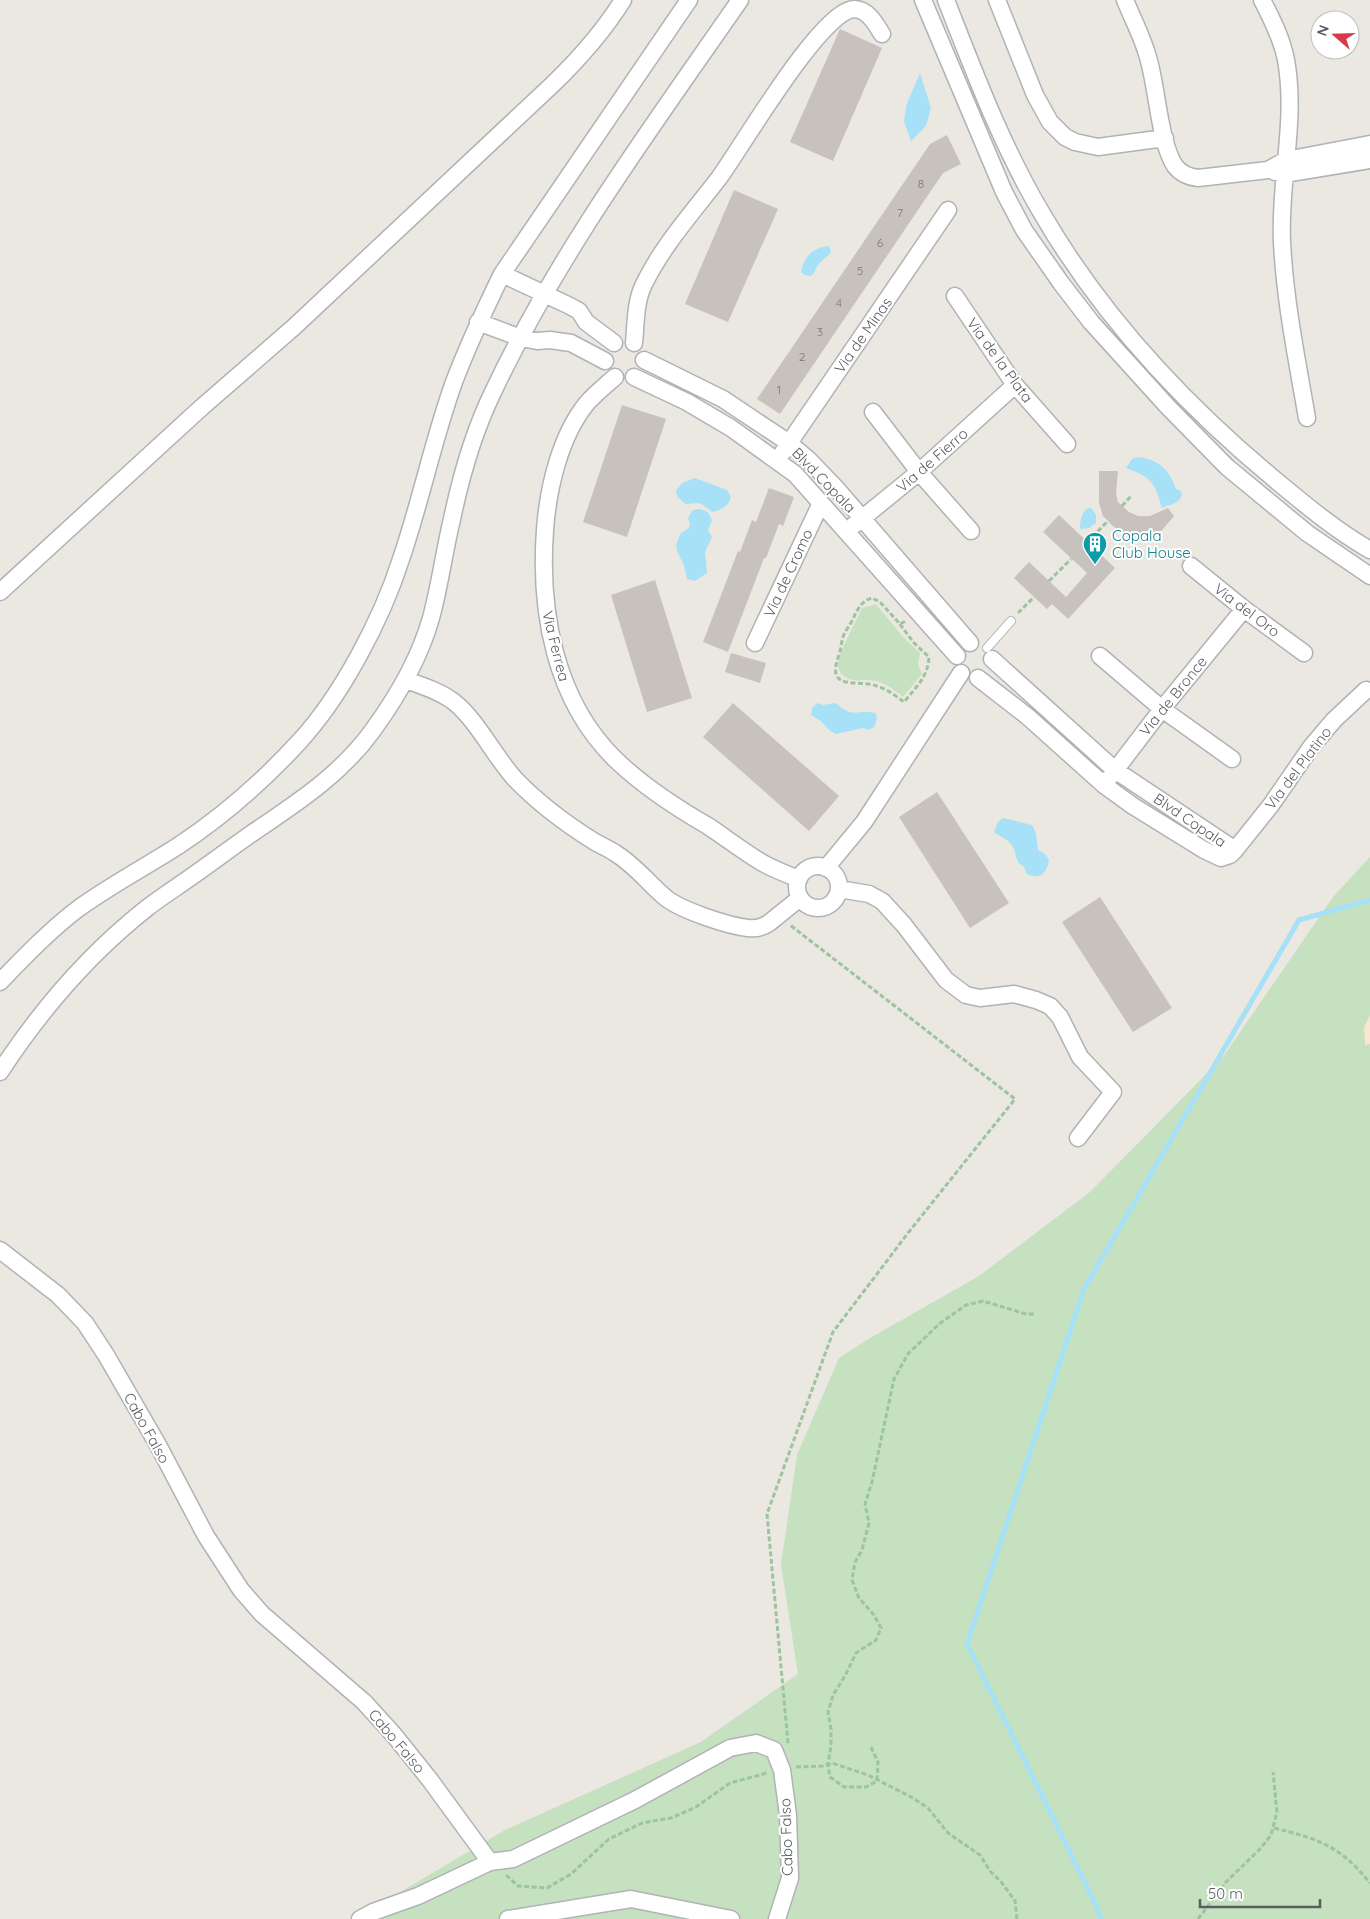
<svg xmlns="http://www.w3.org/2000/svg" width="1370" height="1919" font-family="Quicksand,sans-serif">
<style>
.green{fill:#c5e1bf}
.sand{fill:#f6e7d1}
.water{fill:#a6e1f7}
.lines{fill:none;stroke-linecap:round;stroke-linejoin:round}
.stream{stroke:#a6e1f7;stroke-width:5}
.building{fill:#c7c2be}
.service-casing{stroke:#afb3b6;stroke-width:10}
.minor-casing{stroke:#afb3b6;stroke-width:19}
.path{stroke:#9bc49f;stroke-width:3;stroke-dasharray:5 2.5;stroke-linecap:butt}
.service{stroke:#fff;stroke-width:8}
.minor{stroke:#fff;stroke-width:16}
.labels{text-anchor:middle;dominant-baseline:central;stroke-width:4;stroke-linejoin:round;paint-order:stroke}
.number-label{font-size:12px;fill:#757778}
.street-label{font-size:15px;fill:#5a5e61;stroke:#fff}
.culture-label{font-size:15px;fill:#0d838f;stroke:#fff;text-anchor:start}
</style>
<rect width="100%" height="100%" fill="#ebe7e1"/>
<!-- green -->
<path class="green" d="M 876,604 L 903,637 L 920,653 L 918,664 L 922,674 L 903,697 C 892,688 883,681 869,680 C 864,680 858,681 853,680 C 846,678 838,674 838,665 C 838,654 857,619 862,608 Z
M 1370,857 L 1370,1919 L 355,1919 L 505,1830 L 701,1742 L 798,1674 L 781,1565 L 797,1455 L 839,1358 L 872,1337 L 979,1276 L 1090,1192 L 1223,1057 L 1333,897 Z"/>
<!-- sand -->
<path class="sand" d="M 1370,1015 L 1370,1044 L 1365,1045 L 1364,1027 Z"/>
<!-- water -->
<path class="water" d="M 920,73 L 931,108 L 926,126 L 911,141 L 904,122 L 906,106 Z
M 829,246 L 831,252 C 827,257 822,260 818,265 C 815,269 816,272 811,276 L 805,275 L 801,272 C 804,256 814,247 829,246 Z
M 1138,457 C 1158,459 1170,470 1176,489 L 1180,490 L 1182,494 C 1180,504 1170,504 1162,508 C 1154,481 1152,478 1126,468 L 1132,459 Z
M 695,478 L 727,490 L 731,497 C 729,506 721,510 712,512 C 699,501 701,503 685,504 L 677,496 L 676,491 L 682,483 Z
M 1091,508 L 1096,515 L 1096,523 L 1089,528 L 1080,529 C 1080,521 1081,515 1086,509 Z
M 700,509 L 708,512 L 712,520 L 708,530 L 712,537 L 705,552 L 707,573 L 695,581 L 687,579 C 686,574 685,568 683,563 C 676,548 673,550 681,533 L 688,529 L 690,525 L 688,518 L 693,510 Z
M 818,703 L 823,705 L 836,703 C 855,721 859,707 876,714 L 877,719 L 874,727 L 868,730 L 863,728 L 836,734 L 830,731 L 821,721 L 811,715 L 812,708 Z
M 1003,818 L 1032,825 L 1036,833 L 1038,850 L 1045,854 L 1049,860 C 1047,873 1040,880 1027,874 L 1024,867 C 1013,861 1018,852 1011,844 C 1007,839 999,836 994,832 L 998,822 Z"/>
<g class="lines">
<!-- stream -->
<path class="stream" d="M 1101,1919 L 1095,1903 L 967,1644 L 1084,1289 L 1299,920 L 1370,900"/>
</g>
<!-- building -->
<path class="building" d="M 840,29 L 882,48 L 833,161 L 790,142 Z
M 947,135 L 961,164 L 943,173 L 780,414 L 757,399 L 930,144 Z
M 734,190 L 778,209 L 728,322 L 685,304 Z
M 622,405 L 666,419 L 627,537 L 583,522 Z
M 1099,471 L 1118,471 L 1116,494 L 1118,502 L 1129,512 L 1138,516 L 1150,516 L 1168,508 L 1174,516 L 1159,534 L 1151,536 L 1142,536 L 1123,532 L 1114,527 L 1103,516 L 1099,503 Z
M 769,488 L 794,497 L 783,526 L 779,524 L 766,558 L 764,558 L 728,652 L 703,642 L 738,551 L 740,552 L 752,520 L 756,522 Z
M 1059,515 L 1115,568 L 1068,619 L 1052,604 L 1047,609 L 1014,578 L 1029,562 L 1066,597 L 1087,573 L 1043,532 Z
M 655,580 L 692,698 L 647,712 L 611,595 Z
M 731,653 L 766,663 L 760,683 L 725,672 Z
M 733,703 L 839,796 L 809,831 L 703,737 Z
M 937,792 L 1009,903 L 970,928 L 899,817 Z
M 1100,897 L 1172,1008 L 1133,1032 L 1062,922 Z"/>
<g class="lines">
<defs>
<path id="service" d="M 987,648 L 1011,621"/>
<path id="minor" d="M 923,0 L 1004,192 L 1024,230 L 1061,283 L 1091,322 L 1168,407 L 1227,467 L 1307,533 L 1370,576
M 946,0 C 975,74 1003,149 1044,217 C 1104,319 1188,408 1279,483 C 1308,507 1337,531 1370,550
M 997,0 L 1035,95 L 1050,122 L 1065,137 L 1075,142 L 1098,147 L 1165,138
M 1125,0 C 1133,20 1144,40 1149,61 C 1157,89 1160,144 1175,166 C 1181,174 1189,177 1198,178 L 1268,170 L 1286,160 L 1370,144
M 1262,0 C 1272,19 1282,39 1286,60 C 1297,121 1279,181 1282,242 C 1285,302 1297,360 1307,418
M 1275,172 L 1284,174 L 1370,160
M 502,274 L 570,306 L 579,311 L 586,322 L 614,343
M 955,296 L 1015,385 L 1067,444
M 478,322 L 521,338 L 537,341 L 550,340 L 571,343 L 605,361
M 634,343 C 636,323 635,302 644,284 C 663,245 693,212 719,178 C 740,150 822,8 855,9 C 869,10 876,25 882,34
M 644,360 L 723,399 L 789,443 L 809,460 L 835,487 L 970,643
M 615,377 C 605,386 596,393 587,403 C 560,436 548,488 545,530 C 539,612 555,701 616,760 C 644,787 675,807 708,826 C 726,838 743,851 761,862 C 773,869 786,874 799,879
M 634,377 L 687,402 L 731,428 L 795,474 L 957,656
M 873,412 L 919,472 L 971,531
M 783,452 L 948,210
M 854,525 L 919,472 L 1015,385
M 1191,566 L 1244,609 L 1304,653
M 0,592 L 202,407 L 294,327 L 552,85 C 579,59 603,32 623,0
M 755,643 L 821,503
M 1100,656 L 1162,709 L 1232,759
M 992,659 L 1115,770 L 1235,850
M 978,678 L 1027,716 L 1104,785 L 1133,806 L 1204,850 L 1221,858 L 1230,855 L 1235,850 L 1271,805 L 1311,747 L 1334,720 L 1366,690
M 406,680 C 422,686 440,691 454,702 C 476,719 495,757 515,779 C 539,804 566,824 595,842 C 602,846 609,849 615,853 C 635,865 649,884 666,898 C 681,910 728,926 748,928 C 755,929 763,927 769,923 L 800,898
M 1110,777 L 1162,709 L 1244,609
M797 887a21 21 0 1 1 42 0a21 21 0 1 1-42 0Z
M 826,868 L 864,822 L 961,673
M 839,889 L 869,894 L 882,901 L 904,925 L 946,980 L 966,995 L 980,998 L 1014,994 L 1036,1000 L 1050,1006 L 1060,1017 L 1080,1057 L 1113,1092 L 1078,1138
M 0,982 C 25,956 50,930 79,908 C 111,885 145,867 178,846 C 222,817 263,781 298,743 C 341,697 382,619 401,559 C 421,501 433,440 454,382 C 468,345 485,309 502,274 L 689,0
M 0,1072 C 40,1011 90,953 147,908 C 161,897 177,887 191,877 C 211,863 231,848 251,834 C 295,804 341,775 373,730 C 397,697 420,657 431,618 C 440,585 444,552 452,519 C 461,476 474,431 493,392 C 559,252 652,127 740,0
M 0,1250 L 58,1295 L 85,1323 L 106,1355 L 158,1445 L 206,1536 L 241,1590 L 262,1614 L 364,1702 L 394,1735 L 430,1780 L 490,1862 L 513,1859 L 635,1800 L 730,1748 L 756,1743 L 774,1750 L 782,1770 L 788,1815 L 790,1878 L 777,1919
M 360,1919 L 373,1912 L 418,1896 L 490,1862
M 508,1919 L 631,1899 L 731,1919"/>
</defs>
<!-- service casing -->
<use href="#service" class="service-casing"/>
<!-- minor casing -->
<use href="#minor" class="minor-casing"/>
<!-- path -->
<path class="path" d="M 1122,506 L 1132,495
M 1087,542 L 1107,522
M 1049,581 L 1071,559
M 1018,613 L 1034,597
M 900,624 L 913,642 L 929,657 C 928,677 916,687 904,702 C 896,696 887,689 877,686 C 857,679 825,692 839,655 C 842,646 841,637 847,629 C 856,617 857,602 872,598 L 880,602 L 900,624 L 906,621
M 788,1743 L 767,1514 L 833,1332 L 908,1233 L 1015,1099 L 790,925
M 871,1747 L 878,1762 L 877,1781 L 866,1787 L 844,1787 L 830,1777 L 828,1764 L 831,1746 L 831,1729 L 828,1712 L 833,1695 L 845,1676 L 856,1653 L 876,1640 L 881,1628 L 874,1615 L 859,1598 L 852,1580 L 855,1562 L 862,1550 L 869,1523 L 865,1504 L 872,1482 L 894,1379 L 908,1354 L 939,1324 L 966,1305 L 983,1301 L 1026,1314 L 1036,1314
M 796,1767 L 822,1766 L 832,1763 L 868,1775 L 913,1798 L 928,1808 L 948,1833 L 980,1855 L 990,1871 L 1002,1883 L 1015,1901 L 1017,1919
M 1274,1828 C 1319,1839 1340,1846 1370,1883
M 506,1875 L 518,1886 L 547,1888 L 571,1874 L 609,1839 L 642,1823 L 671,1818 L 696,1807 L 730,1783 L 767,1773
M 1198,1919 L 1226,1882 L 1261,1848 L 1271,1835 L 1277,1812 L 1273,1772"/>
<!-- service -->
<use href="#service" class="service"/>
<!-- minor -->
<use href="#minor" class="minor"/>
</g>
<!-- icons -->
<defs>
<symbol id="building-pin" viewBox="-11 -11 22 30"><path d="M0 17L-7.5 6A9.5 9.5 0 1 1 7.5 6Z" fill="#0f9aa8" stroke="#fff"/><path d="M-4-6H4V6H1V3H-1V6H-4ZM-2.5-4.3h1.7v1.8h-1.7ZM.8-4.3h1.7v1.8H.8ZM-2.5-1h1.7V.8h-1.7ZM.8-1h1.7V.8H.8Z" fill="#fff"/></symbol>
</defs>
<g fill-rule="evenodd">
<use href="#building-pin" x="1081" y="530" width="28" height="38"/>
</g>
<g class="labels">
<!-- number labels -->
<g class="number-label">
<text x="921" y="183">8</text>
<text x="900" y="212">7</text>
<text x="880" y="242">6</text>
<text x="860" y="270">5</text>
<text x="839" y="302">4</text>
<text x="820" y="331">3</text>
<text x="802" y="356">2</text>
<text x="779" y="389">1</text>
</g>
<!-- street labels -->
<g class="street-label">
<text transform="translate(863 335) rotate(-55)">Via de Minas</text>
<text transform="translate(1000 360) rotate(54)">Via de la Plata</text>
<text transform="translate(932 460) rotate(-41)">Via de Fierro</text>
<text transform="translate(824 480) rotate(46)">Blvd Copala</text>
<text transform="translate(788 573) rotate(-65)">Via de Cromo</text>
<text transform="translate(1247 610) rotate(37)">Via del Oro</text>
<text transform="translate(556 646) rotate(76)">Via Ferrea</text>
<text transform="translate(1173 696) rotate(-51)">Via de Bronce</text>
<text transform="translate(1298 768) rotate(-53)">Via del Platino</text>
<text transform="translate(1190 820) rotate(34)">Blvd Copala</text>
<text transform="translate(147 1428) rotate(61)">Cabo Falso</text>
<text transform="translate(397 1741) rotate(50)">Cabo Falso</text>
<text transform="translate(786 1837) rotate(-92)">Cabo Falso</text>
</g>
<!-- culture labels -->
<g class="culture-label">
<text x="1112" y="535">Copala<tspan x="1112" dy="17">Club House</tspan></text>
</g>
</g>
<!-- north arrow -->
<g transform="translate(1335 35) rotate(290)"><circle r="24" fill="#ffffff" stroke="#bdbfc0"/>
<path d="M0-4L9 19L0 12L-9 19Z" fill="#d93a47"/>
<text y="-8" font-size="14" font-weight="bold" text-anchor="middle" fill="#5a5e61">N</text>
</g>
<!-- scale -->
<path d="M1200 1899v8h120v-8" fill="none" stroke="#5a5e61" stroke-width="2.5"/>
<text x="1208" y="1899" font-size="15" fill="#5a5e61" stroke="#ffffff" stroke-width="4" paint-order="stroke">50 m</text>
</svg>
